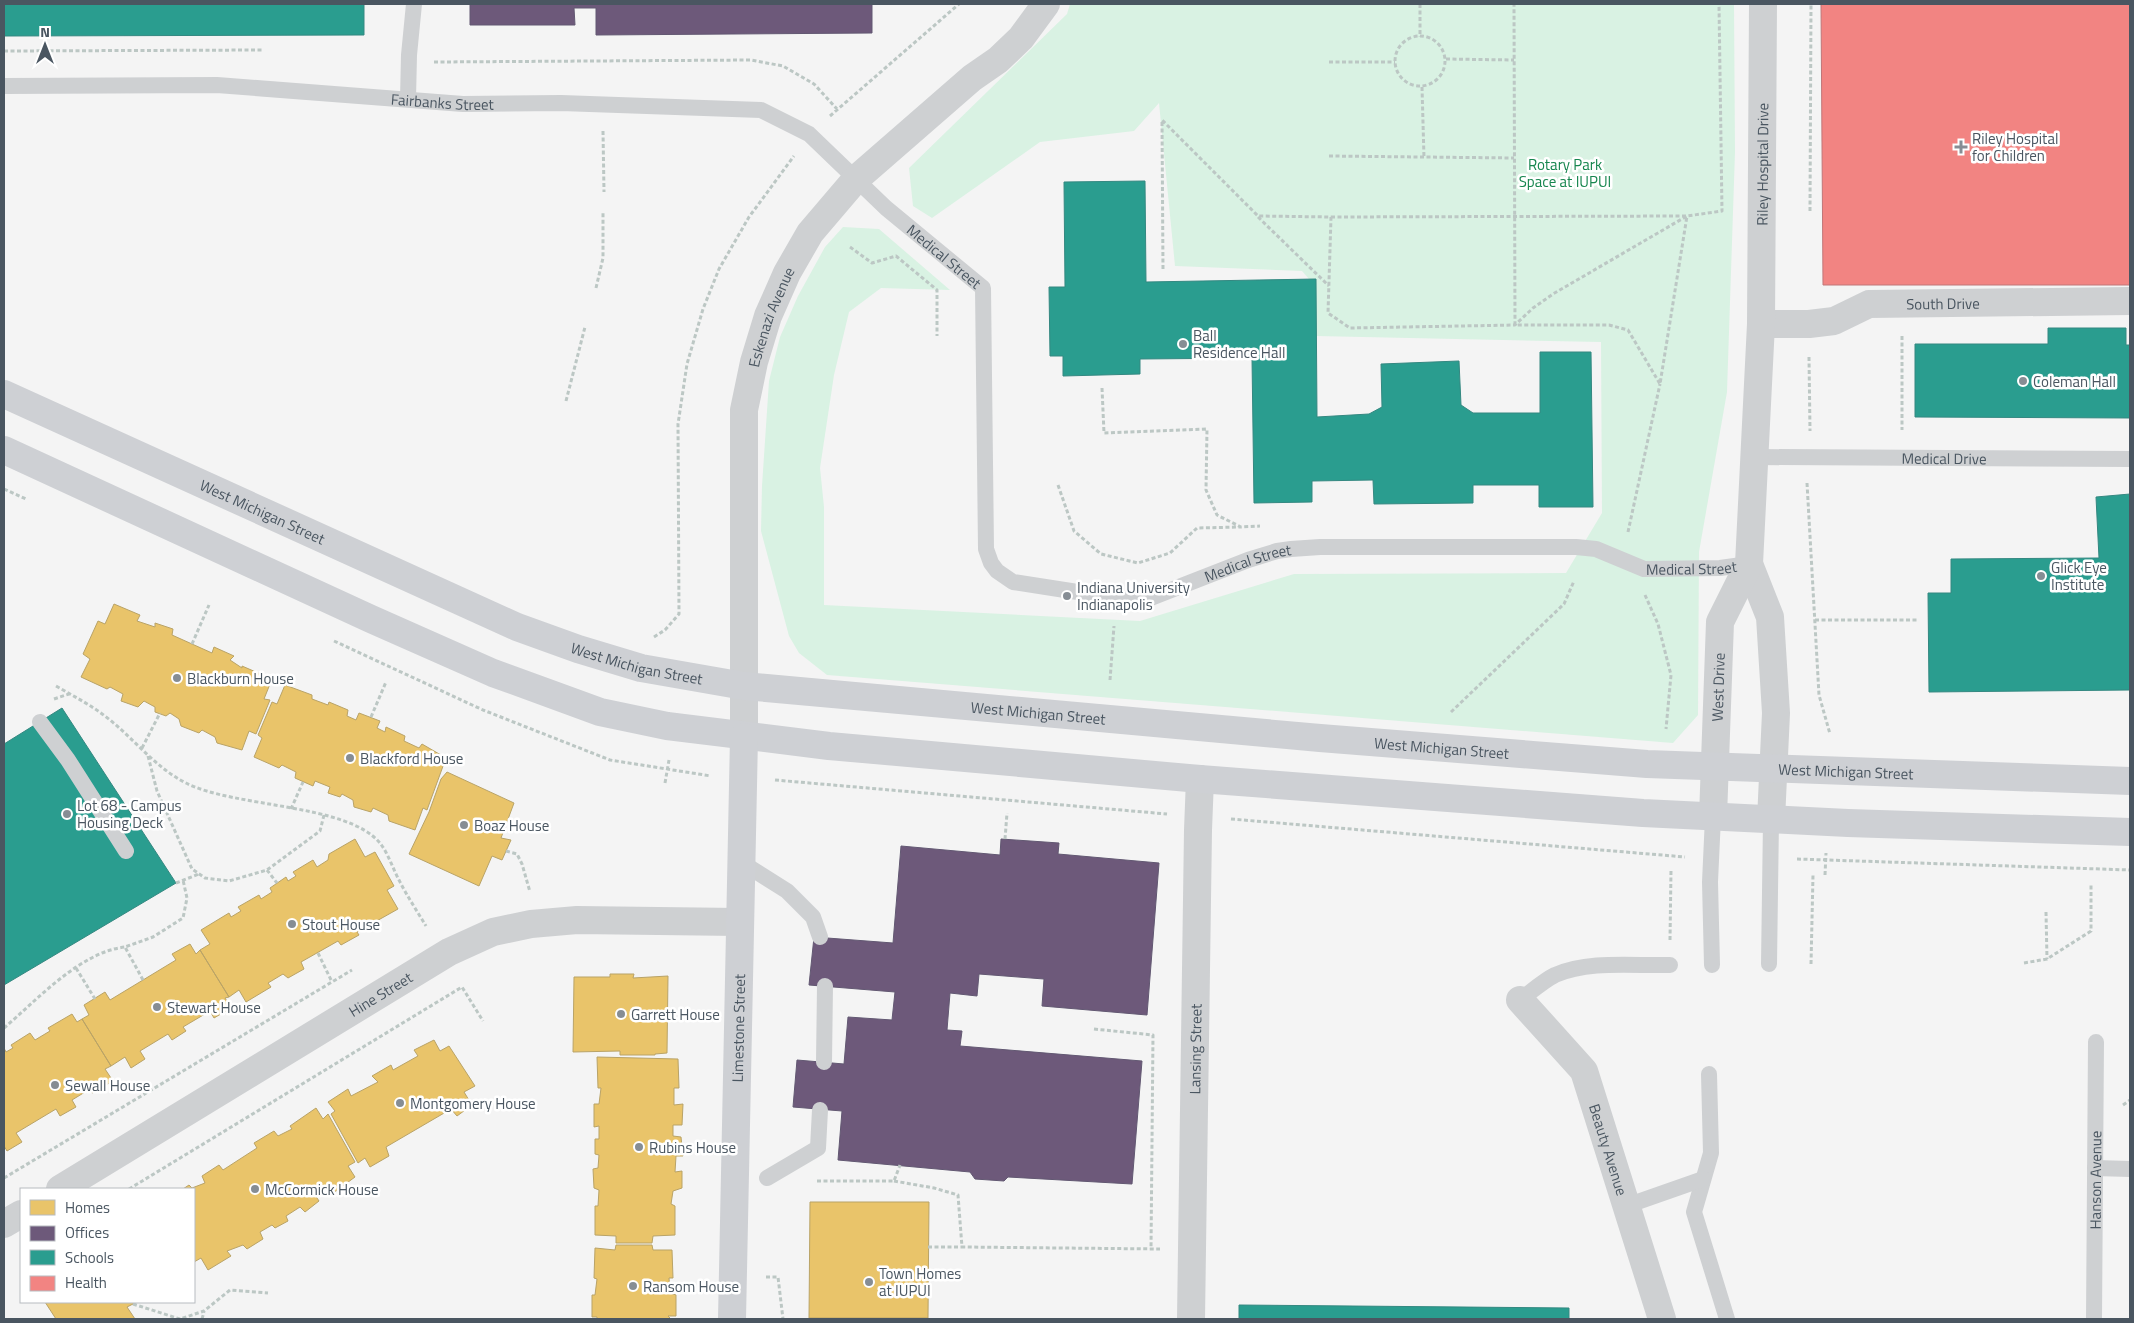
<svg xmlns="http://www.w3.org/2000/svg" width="2134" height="1323" font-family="'Titillium Web',sans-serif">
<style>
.green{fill:#d9f2e3}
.homes{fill:#e9c46a;stroke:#b9a367}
.offices{fill:#6d597a;stroke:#625872}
.schools{fill:#2a9d8f;stroke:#348881}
.health{fill:#f28482;stroke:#c07678}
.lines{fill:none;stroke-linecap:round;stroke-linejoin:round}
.path{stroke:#bcc7c4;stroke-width:3;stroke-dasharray:4 2.5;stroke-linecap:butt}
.lane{stroke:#ced0d2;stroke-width:16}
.street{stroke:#ced0d2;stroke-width:28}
.secondary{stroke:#ced0d4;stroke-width:28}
.poi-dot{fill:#868d94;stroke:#fff;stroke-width:2}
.labels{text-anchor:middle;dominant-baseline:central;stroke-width:5;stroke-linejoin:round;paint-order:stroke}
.street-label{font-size:15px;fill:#4a5661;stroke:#fff}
.poi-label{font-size:15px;fill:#4a5661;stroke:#fff;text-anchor:start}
.park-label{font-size:15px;fill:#17864f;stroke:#fff}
</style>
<rect width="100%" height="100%" fill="#f4f4f4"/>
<!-- green -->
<path class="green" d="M 1070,4 L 1734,4 L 1735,152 L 1727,392 L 1699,552 L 1698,715 L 1673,743 L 827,675 L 799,653 L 789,636 L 761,531 L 762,486 L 769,381 L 780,337 L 798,296 L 825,247 L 843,227 L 879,229 L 950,290 L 881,288 L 849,312 L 834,375 L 820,468 L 824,507 L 824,605 L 1140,621 L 1294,574 L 1566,573 L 1602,513 L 1601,342 L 1316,336 L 1316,287 L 1302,271 L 1175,266 L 1159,103 L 1134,131 L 1040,142 L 932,218 L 913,206 L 909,168 L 1067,14 Z"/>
<!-- homes -->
<path class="homes" d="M 114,604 L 140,615 L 137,621 L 155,627 L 155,623 L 173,629 L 172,635 L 212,653 L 214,647 L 234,656 L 230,660 L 242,668 L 242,666 L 272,679 L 264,699 L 270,700 L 256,734 L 249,731 L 242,750 L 217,743 L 215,737 L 202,730 L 199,733 L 181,726 L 179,719 L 170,713 L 166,716 L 155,712 L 155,707 L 144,701 L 138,707 L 121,701 L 123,694 L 110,687 L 107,689 L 81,677 L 90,659 L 83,654 L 98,621 L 105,624 Z
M 285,685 L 312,695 L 312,699 L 328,705 L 329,702 L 348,710 L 347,716 L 356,720 L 359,713 L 380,721 L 377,728 L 385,732 L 386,727 L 405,736 L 404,741 L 419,748 L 422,744 L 446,758 L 427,810 L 423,808 L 415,830 L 389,821 L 388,815 L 373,808 L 371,812 L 354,807 L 353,800 L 342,794 L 340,797 L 328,793 L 330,787 L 315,781 L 313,786 L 295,778 L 296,772 L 282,765 L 279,768 L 254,757 L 262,738 L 258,735 L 272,702 L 277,704 Z
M 447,772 L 514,803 L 501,838 L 511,840 L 502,860 L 492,856 L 479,886 L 409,854 L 429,812 L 441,779 Z
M 355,839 L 365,857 L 375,852 L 394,886 L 387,890 L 398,909 L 357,932 L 359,935 L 341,945 L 338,941 L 301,962 L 304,969 L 288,978 L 283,974 L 268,983 L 271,987 L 246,1002 L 239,990 L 229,997 L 200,950 L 210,944 L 201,930 L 229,913 L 231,917 L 241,911 L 238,907 L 259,895 L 261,899 L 272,892 L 270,888 L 286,877 L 288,881 L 296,876 L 293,872 L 313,860 L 317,867 L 328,860 L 329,854 Z
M 190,944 L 196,954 L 200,950 L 229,997 L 225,998 L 231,1008 L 214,1018 L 210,1011 L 183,1027 L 186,1031 L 172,1040 L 168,1034 L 140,1051 L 145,1059 L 131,1068 L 125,1057 L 111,1066 L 82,1019 L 89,1015 L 84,1005 L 105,992 L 110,1000 L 176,960 L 172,954 Z
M 610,974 L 634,974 L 633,978 L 668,976 L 667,1053 L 655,1054 L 655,1055 L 620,1055 L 620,1051 L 573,1052 L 574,977 L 610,977 Z
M 72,1014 L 77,1022 L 82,1019 L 111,1066 L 105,1069 L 113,1081 L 92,1093 L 90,1089 L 72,1100 L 76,1107 L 60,1116 L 56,1109 L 16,1133 L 22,1142 L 7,1151 L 4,1146 L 4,1048 L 6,1052 L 13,1048 L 11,1045 L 30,1033 L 35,1040 L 50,1031 L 48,1028 Z
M 434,1040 L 440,1051 L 449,1046 L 475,1086 L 464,1092 L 472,1105 L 457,1116 L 451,1109 L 386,1147 L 389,1156 L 370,1167 L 365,1158 L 358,1163 L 331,1114 L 335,1111 L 328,1102 L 348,1089 L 351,1096 L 378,1082 L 372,1076 L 391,1065 L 393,1070 L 418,1056 L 414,1050 Z
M 597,1057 L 678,1059 L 679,1088 L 674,1088 L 674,1105 L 683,1104 L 682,1125 L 673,1125 L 673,1136 L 681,1137 L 683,1156 L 676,1156 L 675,1172 L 682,1171 L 682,1188 L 673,1191 L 671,1204 L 675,1206 L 675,1235 L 653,1236 L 652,1243 L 616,1243 L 616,1236 L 595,1235 L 595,1206 L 598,1206 L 599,1190 L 594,1188 L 593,1169 L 598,1168 L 599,1155 L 595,1154 L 595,1139 L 599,1139 L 599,1126 L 594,1127 L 594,1104 L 599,1104 L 601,1088 L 598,1088 Z
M 316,1108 L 323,1119 L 328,1114 L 355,1162 L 348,1166 L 355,1177 L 332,1194 L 328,1188 L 315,1195 L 319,1201 L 305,1212 L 300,1207 L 286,1216 L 288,1221 L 275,1228 L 272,1225 L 260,1232 L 263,1239 L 247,1249 L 243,1245 L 227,1251 L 231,1256 L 208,1270 L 201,1258 L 194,1262 L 194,1189 L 183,1189 L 189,1185 L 192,1188 L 205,1183 L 202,1176 L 219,1165 L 223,1170 L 257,1148 L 254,1143 L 274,1131 L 278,1136 L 292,1129 L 290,1126 Z
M 810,1202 L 929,1202 L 928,1318 L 809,1318 Z
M 616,1245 L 652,1245 L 653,1250 L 672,1250 L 673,1278 L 669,1278 L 670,1293 L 676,1295 L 676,1316 L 668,1316 L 671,1319 L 597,1319 L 597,1317 L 592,1317 L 592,1295 L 595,1295 L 597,1279 L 594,1278 L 595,1248 L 615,1250 Z
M 45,1302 L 137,1302 L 127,1307 L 135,1319 L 56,1319 Z"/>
<!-- offices -->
<path class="offices" d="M 470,4 L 872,4 L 872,33 L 596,35 L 596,8 L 574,8 L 575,25 L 470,25 Z
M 1001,839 L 1059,843 L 1058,854 L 1159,863 L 1147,1015 L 1042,1006 L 1044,979 L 979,974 L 977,996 L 950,993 L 947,1030 L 962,1031 L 960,1046 L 1142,1061 L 1132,1184 L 1008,1177 L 1004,1181 L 975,1179 L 970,1172 L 838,1160 L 842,1111 L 793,1107 L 797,1060 L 844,1064 L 848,1017 L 892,1020 L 895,992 L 809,985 L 814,937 L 893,943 L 901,846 L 1000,855 Z"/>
<!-- schools -->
<path class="schools" d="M 4,4 L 364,4 L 364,35 L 4,36 Z
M 1145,181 L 1146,282 L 1316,279 L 1317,417 L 1369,414 L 1382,407 L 1381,364 L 1459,361 L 1461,405 L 1473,413 L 1540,413 L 1540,352 L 1591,352 L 1593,507 L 1539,507 L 1539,485 L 1473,485 L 1473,503 L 1374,504 L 1373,480 L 1312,481 L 1312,502 L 1254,503 L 1252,358 L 1140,359 L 1140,374 L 1063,376 L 1063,356 L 1050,356 L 1049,287 L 1065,287 L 1064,182 Z
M 2048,328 L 2126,328 L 2126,345 L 2130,345 L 2130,418 L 1915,417 L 1915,344 L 2048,344 Z
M 2130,494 L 2130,690 L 1929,692 L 1928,593 L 1951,593 L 1951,559 L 2099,558 L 2096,497 Z
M 62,708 L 176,883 L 4,985 L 4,744 Z
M 1239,1305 L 1569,1308 L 1569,1319 L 1239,1319 Z"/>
<!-- health -->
<path class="health" d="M 1821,4 L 2130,4 L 2130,285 L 1823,285 Z"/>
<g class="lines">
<!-- path -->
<path class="path" d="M 1420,4 L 1420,37
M1395 61a25 25 0 1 1 50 0a25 25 0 1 1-50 0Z
M 4,51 L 262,50
M 1446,59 L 1514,60
M 434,62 L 751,60 L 783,66 L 814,84 L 837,109
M 1329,62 L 1395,62
M 1422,87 L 1424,158
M 830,116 L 959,4
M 603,131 L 604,192
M 1329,156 L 1514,158
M 1810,211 L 1811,4
M 1258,217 L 1329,286
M 1331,217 L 1687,216 L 1722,211 L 1719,4
M 850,247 L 872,263 L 896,256 L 937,290 L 937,336
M 1163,269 L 1162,120 L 1258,216 L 1331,217 L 1328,313 L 1350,328 L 1515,325 L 1533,308 L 1553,294 L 1687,216 L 1660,384 L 1628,330 L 1609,325 L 1515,325 L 1514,4
M 596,288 L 603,258 L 603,213
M 1902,336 L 1902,430
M 1809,357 L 1810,431
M 1102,388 L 1104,433 L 1207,429 L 1206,490 L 1217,515 L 1241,527 L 1260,526
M 566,401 L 585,327
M 1807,483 L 1819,695 L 1830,734
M 1058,485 L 1074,531 L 1101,554 L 1138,563 L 1170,553 L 1197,528 L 1241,527
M 4,489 L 26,499
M 1628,532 L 1660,384
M 1645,595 L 1658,624 L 1671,675 L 1666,729
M 1815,620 L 1919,620
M 654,637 L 665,630 L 679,614 L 678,424 L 687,364 L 703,309 L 719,269 L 749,217 L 794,156
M 334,641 L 483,710 L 610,760 L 711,776
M 192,644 L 209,605
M 1110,680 L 1114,626
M 56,686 C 75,697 93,706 110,720 C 136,741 156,768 186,783 C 235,808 346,803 380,843 C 388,853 393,869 399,880 C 407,896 417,911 426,926
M 54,699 L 69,694
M 1451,712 L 1564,604 L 1574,581
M 371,717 L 386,682
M 142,748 L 160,713
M 148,756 L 157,791 L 192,869 L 205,878 L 229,881 L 267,870 L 320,831 L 324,815
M 775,780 L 1167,814
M 665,783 L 669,760
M 291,809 L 303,782
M 1231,819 L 1685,857
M 1005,839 L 1007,813
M 506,851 L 517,854 L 522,864 L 530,892
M 1797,859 L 2130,870
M 267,870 L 277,883
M 1825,875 L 1826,853
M 176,883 L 199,874
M 2046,912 L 2047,959
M 1670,940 L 1671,870
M 318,953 L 332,982
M 2024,963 L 2047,959 L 2091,931 L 2091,883
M 1811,964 L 1813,875
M 76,968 L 95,999
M 143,980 L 125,947 L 153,937 L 183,918 L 187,898 L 183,880
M 4,1028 C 37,1000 80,952 125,947
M 1094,1029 L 1153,1035 L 1151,1249
M 2123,1105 L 2130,1100
M 4,1178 L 352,970
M 817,1181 L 894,1181 L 900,1165
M 894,1181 L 934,1188 L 958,1195 L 962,1247 L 1160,1249
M 129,1189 L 462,987 L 483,1021
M 928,1247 L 962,1247
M 766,1277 L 778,1277 L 783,1319
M 133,1304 L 180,1319 L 204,1311 L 230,1290 L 268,1293
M 830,1318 L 830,1319
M 875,1318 L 875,1319
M 202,1319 L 204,1312"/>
<!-- lane -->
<g class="lane">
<path id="s1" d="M 4,86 L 217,85 L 463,104 L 561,103 L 761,110 L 809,134 L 886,208 L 983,288 L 986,549 L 991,563 L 997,571 L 1013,582 L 1116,598 L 1148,599 L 1248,560 L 1277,551 L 1291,549 L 1320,547 L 1576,547 L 1596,549 L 1644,569 L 1720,568 L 1749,564"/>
<path d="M 408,99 L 409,55 L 414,4"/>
<path id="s2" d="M 1756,457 L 2130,459"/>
<path d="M 40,722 L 68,760 L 126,851"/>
<path d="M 741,862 L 787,891 L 813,917 L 820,937"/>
<path d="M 1769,964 L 1771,820"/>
<path d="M 1712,965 L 1710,882 L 1713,817"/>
<path d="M 1520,1000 C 1531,992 1543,981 1555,975 C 1589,960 1633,966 1670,965"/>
<path d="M 824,1062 L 825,986"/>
<path d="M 1709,1074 L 1711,1153 L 1694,1212 L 1727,1319"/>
<path d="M 2095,1168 L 2130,1169"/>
<path d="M 767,1178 L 818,1148 L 820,1110"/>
<path d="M 1626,1206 L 1703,1179"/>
<path id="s3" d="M 2094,1319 L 2096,1042"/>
</g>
<!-- street -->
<g class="street">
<path id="s4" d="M 1761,324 L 1809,324 L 1834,321 L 1869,304 L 2130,301"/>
<path d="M 1749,564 L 1770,617 L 1776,713 L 1771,820"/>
<path id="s5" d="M 744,737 L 744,410 L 754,362 L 768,316 L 787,273 L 810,233 L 856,179 L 972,78 L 998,60 L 1021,38 L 1046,4"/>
<path id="s6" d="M 1713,817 L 1720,622 L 1749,564 L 1761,324 L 1763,4"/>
<path id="s7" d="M 1520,1000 L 1584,1071 L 1662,1319"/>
<path id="s8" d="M 60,1189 L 449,952 L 493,932 L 531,924 L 577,920 L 739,922"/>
<path d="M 4,1224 L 21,1214"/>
<path id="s9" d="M 1191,1319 L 1198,830 L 1200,779"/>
</g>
<!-- secondary -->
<g class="secondary">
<path id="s10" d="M 4,394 L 517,627 L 578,649 L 641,668 L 744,686 L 1320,738 L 1647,764 L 2130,781"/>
<path d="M 4,450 L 371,619 L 493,673 L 600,712 L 667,726 L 829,746 L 1200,779 L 1643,813 L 1848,823 L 2130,832"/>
<path id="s11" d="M 732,1319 L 744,737"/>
</g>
</g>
<!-- markers -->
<g class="poi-dot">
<path d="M1958.5 139.5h5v5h5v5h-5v5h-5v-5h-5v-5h5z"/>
<circle cx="1183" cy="344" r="5"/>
<circle cx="2023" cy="381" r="5"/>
<circle cx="2041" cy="576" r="5"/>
<circle cx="1067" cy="596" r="5"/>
<circle cx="177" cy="678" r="5"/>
<circle cx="350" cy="758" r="5"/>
<circle cx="67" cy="814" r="5"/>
<circle cx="464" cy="825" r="5"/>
<circle cx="292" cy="924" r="5"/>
<circle cx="157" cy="1007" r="5"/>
<circle cx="621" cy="1014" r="5"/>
<circle cx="55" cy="1085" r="5"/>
<circle cx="400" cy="1103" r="5"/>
<circle cx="639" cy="1147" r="5"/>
<circle cx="255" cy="1189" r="5"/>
<circle cx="869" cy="1282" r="5"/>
<circle cx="633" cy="1286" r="5"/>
</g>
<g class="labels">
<!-- street labels -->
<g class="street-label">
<text stroke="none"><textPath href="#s1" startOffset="439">Fairbanks Street</textPath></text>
<text stroke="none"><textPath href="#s6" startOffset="660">Riley Hospital Drive</textPath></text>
<text stroke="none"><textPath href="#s1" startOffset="994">Medical Street</textPath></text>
<text stroke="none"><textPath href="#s4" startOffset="186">South Drive</textPath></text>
<text stroke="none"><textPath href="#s5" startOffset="424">Eskenazi Avenue</textPath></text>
<text stroke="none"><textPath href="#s2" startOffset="188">Medical Drive</textPath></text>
<text stroke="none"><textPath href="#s10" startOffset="284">West Michigan Street</textPath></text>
<text stroke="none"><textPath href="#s1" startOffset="1592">Medical Street</textPath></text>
<text stroke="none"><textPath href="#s1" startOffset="2042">Medical Street</textPath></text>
<text stroke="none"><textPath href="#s10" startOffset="689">West Michigan Street</textPath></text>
<text stroke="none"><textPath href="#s6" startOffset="130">West Drive</textPath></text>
<text stroke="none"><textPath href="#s10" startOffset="1094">West Michigan Street</textPath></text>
<text stroke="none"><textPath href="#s10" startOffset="1499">West Michigan Street</textPath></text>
<text stroke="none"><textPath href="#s10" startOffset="1904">West Michigan Street</textPath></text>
<text stroke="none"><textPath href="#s8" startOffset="375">Hine Street</textPath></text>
<text stroke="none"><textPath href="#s11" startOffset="291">Limestone Street</textPath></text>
<text stroke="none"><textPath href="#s9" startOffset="270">Lansing Street</textPath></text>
<text stroke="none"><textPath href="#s7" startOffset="178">Beauty Avenue</textPath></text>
<text stroke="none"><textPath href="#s3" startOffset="139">Hanson Avenue</textPath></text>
</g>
<!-- poi labels -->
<g class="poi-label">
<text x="1972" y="138">Riley Hospital<tspan x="1972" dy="17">for Children</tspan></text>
<text x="1193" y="335">Ball<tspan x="1193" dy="17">Residence Hall</tspan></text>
<text x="2033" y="381">Coleman Hall</text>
<text x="2051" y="567">Glick Eye<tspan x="2051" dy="17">Institute</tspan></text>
<text x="1077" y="587">Indiana University<tspan x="1077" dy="17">Indianapolis</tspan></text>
<text x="187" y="678">Blackburn House</text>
<text x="360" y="758">Blackford House</text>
<text x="77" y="805">Lot 68 - Campus<tspan x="77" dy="17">Housing Deck</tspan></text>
<text x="474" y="825">Boaz House</text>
<text x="302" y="924">Stout House</text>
<text x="167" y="1007">Stewart House</text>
<text x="631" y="1014">Garrett House</text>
<text x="65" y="1085">Sewall House</text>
<text x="410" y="1103">Montgomery House</text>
<text x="649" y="1147">Rubins House</text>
<text x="265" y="1189">McCormick House</text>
<text x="879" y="1273">Town Homes<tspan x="879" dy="17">at IUPUI</tspan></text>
<text x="643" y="1286">Ransom House</text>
</g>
<!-- park labels -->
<g class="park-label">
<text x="1565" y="164">Rotary Park<tspan x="1565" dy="17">Space at IUPUI</tspan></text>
</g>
</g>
<!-- border -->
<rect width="2134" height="1323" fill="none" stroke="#4a5661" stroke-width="10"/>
<!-- legend -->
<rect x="20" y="1188" width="175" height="115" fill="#ffffff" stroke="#b7bbc0"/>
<rect x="30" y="1200" width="25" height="15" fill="#e9c46a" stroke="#b7bbc0"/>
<text x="65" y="1213" font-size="15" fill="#4a5661">Homes</text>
<rect x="30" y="1226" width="25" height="15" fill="#6d597a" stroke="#b7bbc0"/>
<text x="65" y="1238" font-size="15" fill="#4a5661">Offices</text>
<rect x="30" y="1250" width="25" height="15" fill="#2a9d8f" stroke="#b7bbc0"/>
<text x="65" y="1263" font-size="15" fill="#4a5661">Schools</text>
<rect x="30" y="1276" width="25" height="15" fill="#f28482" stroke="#b7bbc0"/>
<text x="65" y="1288" font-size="15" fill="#4a5661">Health</text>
<!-- north arrow -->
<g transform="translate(45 45)" stroke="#ffffff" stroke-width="4" paint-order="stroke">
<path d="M0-4L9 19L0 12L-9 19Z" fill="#4a5661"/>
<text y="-8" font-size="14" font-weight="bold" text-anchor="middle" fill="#4a5661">N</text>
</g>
</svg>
